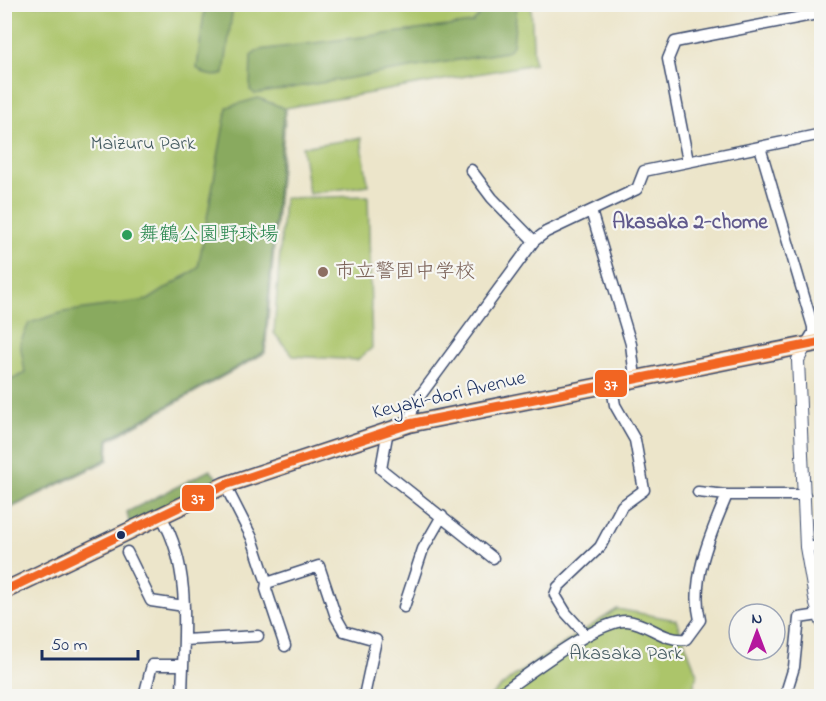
<svg xmlns="http://www.w3.org/2000/svg" width="826" height="701" font-family="'Indie Flower','Klee One',sans-serif">
<style>
.green{fill:#acc56a;stroke:#647a64;stroke-width:1.5}
.forest{fill:#89aa5e;stroke:#526c5e;stroke-width:1.5}
.lines{fill:none;stroke-linecap:round;stroke-linejoin:round}
.minor-casing{stroke:#3a4a6e;stroke-width:13}
.tertiary-casing{stroke:#3a4a6e;stroke-width:14}
.trunk-casing{stroke:#3a4a6e;stroke-width:19}
.minor{stroke:#fff;stroke-width:10}
.tertiary{stroke:#fff;stroke-width:12}
.trunk{stroke:#f5bf86;stroke-width:16}
.bus-1-casing{stroke:#f6f6f2;stroke-width:14}
.bus-1{stroke:#f26522;stroke-width:9}
.leisure-dot{fill:#2e9e5b;stroke:#f6f6f2;stroke-width:2}
.education-dot{fill:#8d6e63;stroke:#f6f6f2;stroke-width:2}
.bus-dot{fill:#1b2f5e;stroke:#f6f6f2;stroke-width:2}
.labels{text-anchor:middle;dominant-baseline:central;stroke-width:4.5;stroke-linejoin:round;paint-order:stroke}
.park-label{font-size:20px;fill:#465c62;stroke:#f6f6f2}
.leisure-label{font-size:20px;fill:#27864d;stroke:#f6f6f2;text-anchor:start}
.education-label{font-size:20px;fill:#785e54;stroke:#f6f6f2;text-anchor:start}
.street-label{font-size:20px;fill:#1b2f5e;stroke:#f6f6f2}
.neighbourhood-label{font-size:21px;font-weight:bold;fill:#615a8d;stroke:#f6f6f2}
.line-badge{stroke:#f6f6f2;stroke-width:2}
.badge-label{font-size:16px;text-anchor:middle;font-weight:bold;fill:#fff}
</style>
<rect width="100%" height="100%" fill="#f6f6f2"/>
<filter id="ink" filterUnits="userSpaceOnUse"><feTurbulence type="fractalNoise" baseFrequency=".0167" numOctaves="2"/><feDisplacementMap in="SourceGraphic" scale="12" xChannelSelector="R" yChannelSelector="G"/><feConvolveMatrix kernelMatrix="1 2 1 2 8 2 1 2 1" color-interpolation-filters="sRGB"/></filter>
<filter id="wash" filterUnits="userSpaceOnUse"><feTurbulence type="fractalNoise" baseFrequency=".008" numOctaves="4" result="noise"/><feDisplacementMap in="SourceGraphic" scale="24" xChannelSelector="R" yChannelSelector="G"/><feGaussianBlur stdDeviation="1.35" result="paint"/><feColorMatrix in="noise" values="0 0 0 0 0 0 0 0 0 0 0 0 0 0 0 0 0 1.4 0 .05"/><feComposite in="paint" operator="in"/></filter>
<g filter="url(#wash)">
<rect width="100%" height="100%" fill="#ece5ca"/>
<!-- green -->
<path class="green" d="M 4,5 L 531,5 L 534,64 L 286,108 L 265,353 L 109,440 L 108,460 L 5,511 Z
M 361,138 L 368,185 L 309,194 L 302,147 Z
M 368,196 L 372,348 L 357,360 L 293,356 L 274,333 L 284,198 Z
M 617,609 L 676,620 L 697,674 L 691,696 L 490,696 L 514,676 Z"/>
<!-- forest -->
<path class="forest" d="M 205,5 L 233,5 L 224,74 C 213,78 205,76 197,68 Z
M 478,5 L 517,5 L 513,46 L 506,52 L 255,94 L 250,90 L 251,56 L 259,50 L 472,23 L 479,16 Z
M 258,98 L 284,108 L 264,352 L 108,439 L 107,459 L 5,510 L 5,383 L 25,373 L 20,343 L 29,323 L 64,312 L 148,300 L 198,268 L 227,107 Z
M 210,470 L 222,483 L 130,527 L 127,512 Z"/>
</g>
<g filter="url(#ink)">
<g class="lines">
<defs>
<path id="minor" d="M 760,147 L 813,327 L 813,333 L 805,346
M 688,161 L 668,59 L 675,42 L 822,13
M 471,170 L 492,198 L 534,241
M 591,211 L 631,344 L 635,378
M 409,424 L 414,404 L 534,241 L 546,232 L 637,189 L 644,171 L 822,134
M 388,430 L 381,469 L 493,558
M 225,485 L 252,538 L 267,583 L 319,566 L 336,617 L 344,631 L 376,640 L 364,696
M 698,492 L 727,495 L 805,495
M 162,518 C 193,571 183,638 182,696
M 806,547 L 822,547
M 127,552 L 151,601 L 184,606
M 267,583 L 266,589 L 285,646
M 404,607 L 423,549 L 442,516
M 586,635 L 566,613 L 555,595 L 558,587 L 600,547 L 622,506 L 644,490 L 635,440 L 615,405 L 611,383
M 184,640 L 258,636
M 144,696 L 152,665 L 183,665
M 497,696 C 522,679 598,619 627,621 C 649,623 664,642 686,639 L 700,620 C 690,579 711,533 727,495
M 785,696 L 794,667 L 799,618 L 819,615"/>
<path id="tertiary" d="M 805,346 L 798,360 L 806,547 L 816,604 L 822,622"/>
<path id="trunk" d="M 4,591 L 225,485 L 409,424 L 822,342"/>
</defs>
<!-- minor casing -->
<use href="#minor" class="minor-casing"/>
<!-- tertiary casing -->
<use href="#tertiary" class="tertiary-casing"/>
<!-- trunk casing -->
<use href="#trunk" class="trunk-casing"/>
<!-- minor -->
<use href="#minor" class="minor"/>
<!-- tertiary -->
<use href="#tertiary" class="tertiary"/>
<!-- trunk -->
<use href="#trunk" class="trunk"/>
<defs>
<path id="bus-1" d="M 4,591 L 225,485 L 409,424 L 822,342"/>
</defs>
<!-- bus-1 casing -->
<use href="#bus-1" class="bus-1-casing"/>
<!-- bus-1 -->
<use href="#bus-1" class="bus-1"/>
</g>
</g>
<!-- markers -->
<circle class="leisure-dot" cx="127" cy="235" r="6"/>
<circle class="education-dot" cx="323" cy="272" r="6"/>
<circle class="bus-dot" cx="121" cy="535" r="5"/>
<g class="labels">
<!-- park labels -->
<g class="park-label">
<text x="143" y="144">Maizuru Park</text>
<text x="626" y="654">Akasaka Park</text>
</g>
<!-- leisure labels -->
<g class="leisure-label">
<text x="139" y="235">舞鶴公園野球場</text>
</g>
<!-- education labels -->
<g class="education-label">
<text x="335" y="272">市立警固中学校</text>
</g>
<!-- street labels -->
<g class="street-label">
<text transform="translate(449 396) rotate(-13)">Keyaki-dori Avenue</text>
</g>
<!-- neighbourhood labels -->
<g class="neighbourhood-label">
<text x="690" y="223">Akasaka 2-chome</text>
</g>
</g>
<g class="line-badge">
<rect x="594" y="369" width="34" height="29" rx="6" fill="#f26522"/>
<rect x="181" y="484" width="34" height="28" rx="6" fill="#f26522"/>
</g>
<g class="badge-label">
<text x="611" y="390">37</text>
<text x="198" y="504">37</text>
</g>
<!-- margin -->
<rect width="826" height="701" fill="none" stroke="#f6f6f2" stroke-width="24"/>
<!-- north arrow -->
<g transform="translate(757 632)"><circle r="28" fill="#f6f6f2" stroke="#9ea6b7" stroke-width="1.5"/>
<path d="M0-4.5L10 22L0 15L-10 22Z" fill="#b5179e"/>
<text y="-9" font-size="16" font-weight="bold" text-anchor="middle" fill="#1b2f5e">N</text>
</g>
<!-- scale -->
<path d="M42 650v9h96v-9" fill="none" stroke="#1b2f5e" stroke-width="3"/>
<text x="51" y="650" font-size="18" fill="#1b2f5e" stroke="#f6f6f2" stroke-width="4.5" paint-order="stroke">50 m</text>
</svg>
